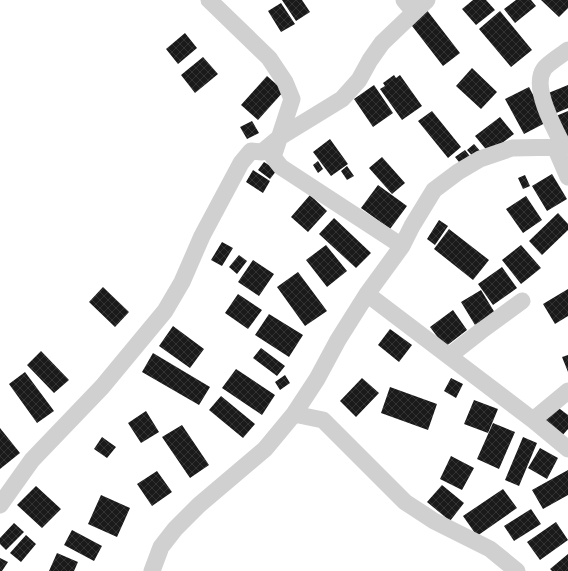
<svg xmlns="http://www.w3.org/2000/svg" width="568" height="571" font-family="Arial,sans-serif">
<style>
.building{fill:url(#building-cross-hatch)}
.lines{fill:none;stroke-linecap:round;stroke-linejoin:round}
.minor{stroke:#d0d0d0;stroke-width:17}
</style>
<defs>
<pattern id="building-cross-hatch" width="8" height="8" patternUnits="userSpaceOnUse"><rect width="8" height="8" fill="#1a1a1a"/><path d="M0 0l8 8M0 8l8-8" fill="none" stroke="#333"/></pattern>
</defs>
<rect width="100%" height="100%" fill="#fff"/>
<!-- building -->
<path class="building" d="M 282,0 L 302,0 L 310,12 L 296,21 Z
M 473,0 L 486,0 L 495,10 L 476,25 L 462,9 Z
M 516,0 L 531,0 L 536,6 L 515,23 L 504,9 Z
M 541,0 L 568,0 L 568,8 L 559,17 Z
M 281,3 L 295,24 L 281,32 L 268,11 Z
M 426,9 L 460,53 L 443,66 L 409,22 Z
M 500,11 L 532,50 L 511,67 L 479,29 Z
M 185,33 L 197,48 L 178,64 L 166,49 Z
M 203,57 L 218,74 L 195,93 L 181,75 Z
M 472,68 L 497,92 L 481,109 L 456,86 Z
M 394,75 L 396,78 L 400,75 L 422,106 L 402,120 L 380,89 L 385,86 L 383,83 Z
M 267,76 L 284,91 L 258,120 L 241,105 Z
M 374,85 L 393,113 L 373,127 L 354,99 Z
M 568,85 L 568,108 L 554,114 L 546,94 Z
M 529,87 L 547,122 L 524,134 L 505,99 Z
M 432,111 L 461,147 L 448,158 L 418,121 Z
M 568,111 L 568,142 L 556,116 Z
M 500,117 L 514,134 L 489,153 L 475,136 Z
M 252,121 L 259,133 L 247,139 L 240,127 Z
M 330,139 L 348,164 L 331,176 L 313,152 Z
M 474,144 L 481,152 L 474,158 L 467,150 Z
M 465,150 L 473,160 L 463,167 L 455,157 Z
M 382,157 L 405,183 L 392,194 L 369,168 Z
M 318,161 L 323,169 L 318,173 L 313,165 Z
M 264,162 L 277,170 L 270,179 L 258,170 Z
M 347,166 L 354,176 L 347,180 L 341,171 Z
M 253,170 L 270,181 L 263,193 L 246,182 Z
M 552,174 L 567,199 L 547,211 L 532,186 Z
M 525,175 L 530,186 L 523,189 L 518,178 Z
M 378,185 L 407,206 L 390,229 L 361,208 Z
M 310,195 L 327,211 L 308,232 L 291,217 Z
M 526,196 L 542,220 L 523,233 L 506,209 Z
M 558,213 L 568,224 L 568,230 L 542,255 L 529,241 Z
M 334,218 L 371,253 L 356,268 L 319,234 Z
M 439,220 L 448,226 L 435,245 L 427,239 Z
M 449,229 L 489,260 L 473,280 L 434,249 Z
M 222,242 L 233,248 L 222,266 L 211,260 Z
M 326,245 L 347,271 L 327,287 L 306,260 Z
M 521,245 L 541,268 L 521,284 L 502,260 Z
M 239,255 L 247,261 L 237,274 L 229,267 Z
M 253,260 L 274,274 L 259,296 L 238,282 Z
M 502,267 L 517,288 L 493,305 L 478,284 Z
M 298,272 L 327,311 L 305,326 L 277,287 Z
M 103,287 L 129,312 L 115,327 L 89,302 Z
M 568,289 L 568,316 L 555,324 L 543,304 Z
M 481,290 L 495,313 L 475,325 L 461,302 Z
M 238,294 L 262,310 L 248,329 L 225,313 Z
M 453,310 L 467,330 L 445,347 L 430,327 Z
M 269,314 L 303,335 L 289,357 L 255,335 Z
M 173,326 L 204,349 L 190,368 L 159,346 Z
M 390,329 L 412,345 L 399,362 L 378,345 Z
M 261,348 L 285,366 L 277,376 L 253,358 Z
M 41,351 L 69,380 L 54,393 L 27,365 Z
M 153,353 L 210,387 L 199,405 L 142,372 Z
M 568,355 L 568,372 L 562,357 Z
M 236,369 L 275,395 L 262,415 L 222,388 Z
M 25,372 L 54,411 L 37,423 L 9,384 Z
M 285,375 L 290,383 L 280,390 L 275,382 Z
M 362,378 L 379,393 L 356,417 L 340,401 Z
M 451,378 L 463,384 L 456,398 L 444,391 Z
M 390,387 L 437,404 L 428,430 L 381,413 Z
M 221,396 L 255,424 L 243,438 L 209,410 Z
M 474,400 L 498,409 L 488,433 L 464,424 Z
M 556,406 L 568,415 L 568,429 L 561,437 L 543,423 Z
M 146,411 L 159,432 L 141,443 L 128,423 Z
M 493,423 L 515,432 L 499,469 L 477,459 Z
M 182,425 L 209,465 L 190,478 L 162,437 Z
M 0,428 L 20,453 L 0,469 Z
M 102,437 L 116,447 L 107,458 L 94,449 Z
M 523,437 L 537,443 L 519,486 L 505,480 Z
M 540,448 L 558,458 L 547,479 L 528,468 Z
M 451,456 L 474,468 L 462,490 L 440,479 Z
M 568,470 L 568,495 L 543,509 L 532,490 Z
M 157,471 L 172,492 L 152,506 L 137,484 Z
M 442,485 L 464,503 L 450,521 L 427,502 Z
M 36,486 L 61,509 L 42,528 L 17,505 Z
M 503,489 L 517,508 L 477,536 L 463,516 Z
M 101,495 L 130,508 L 117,537 L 88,524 Z
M 531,509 L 541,524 L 514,541 L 504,526 Z
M 556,522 L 568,540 L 540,560 L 527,542 Z
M 14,523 L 24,532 L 6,550 L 0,544 L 0,538 Z
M 72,530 L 102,546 L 94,561 L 64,545 Z
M 26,535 L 36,544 L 21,562 L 10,553 Z
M 57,553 L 78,562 L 74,571 L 49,571 Z
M 568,554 L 568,571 L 552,571 L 550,569 Z
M 0,558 L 8,562 L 2,571 L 0,571 Z"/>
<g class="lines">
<!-- minor -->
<path class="minor" d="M 209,0 L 269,58 L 285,82 L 292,99 L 273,157 L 281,167 L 402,246
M 404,0 L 414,12
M 555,147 L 568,177
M 564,147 C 555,130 531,87 544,69 C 547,64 563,54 568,50
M 367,294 L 533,420 L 568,449
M 449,356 L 481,331 L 522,301
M 294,414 L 323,420 L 405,502 L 434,521 L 490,549 L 517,571
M 533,420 L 568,391
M 0,505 L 32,460 L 102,387 L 165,311 L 182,282 L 202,236 L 241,163 L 251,151 L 262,152 L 280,137 L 342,99 L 359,80 L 370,60 L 382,43 L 427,0
M 152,571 L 161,547 L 175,529 L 199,505 L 265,449 L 294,414 L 317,379 L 338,340 L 367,294 L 402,246 L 412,226 L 434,190 L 458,172 L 480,159 L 512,148 L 564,147 L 568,146"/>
</g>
</svg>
